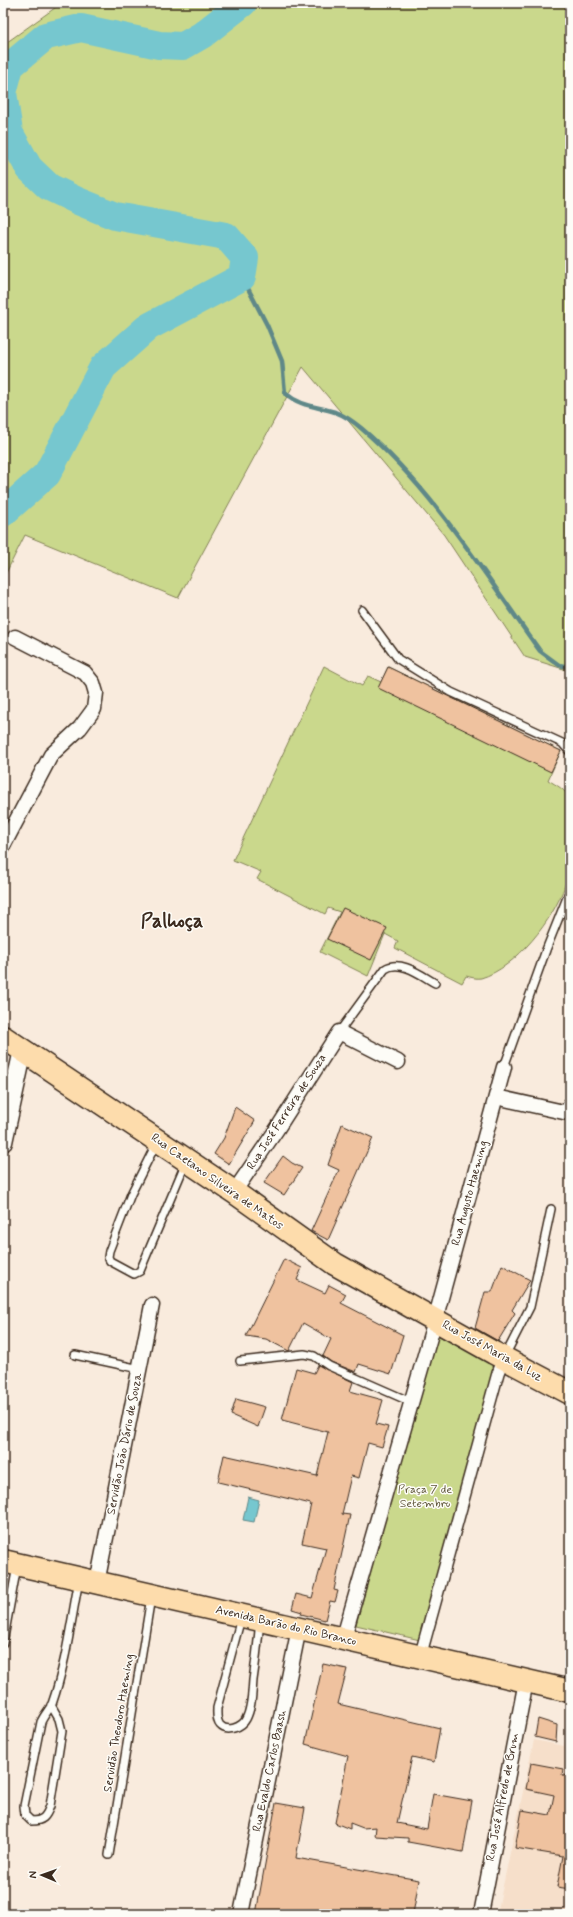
<svg xmlns="http://www.w3.org/2000/svg" width="573" height="1917" font-family="Mynerve,sans-serif">
<style>
.built{fill:#f6dfca}
.green{fill:#cad88c;stroke:#828155}
.water{fill:#76c7cf;stroke:#5e8888}
.lines{fill:none;stroke-linecap:round;stroke-linejoin:round}
.stream{stroke:#5e8888;stroke-width:4.5}
.river{stroke:#76c7cf;stroke-width:28}
.building{fill:#efc29f;stroke:#3b2a1e}
.service-casing{stroke:#3b2a1e;stroke-width:10}
.pedestrian-casing{stroke:#3b2a1e;stroke-width:14}
.minor-casing{stroke:#3b2a1e;stroke-width:17}
.tertiary-casing{stroke:#3b2a1e;stroke-width:21}
.primary-casing{stroke:#3b2a1e;stroke-width:25}
.service{stroke:#fdfcf7;stroke-width:7}
.pedestrian{stroke:#fdfcf7;stroke-width:11}
.minor{stroke:#fdfcf7;stroke-width:14}
.tertiary{stroke:#fdfcf7;stroke-width:18}
.primary{stroke:#fddcac;stroke-width:22}
.labels{text-anchor:middle;dominant-baseline:central;stroke-width:3;stroke-linejoin:round;paint-order:stroke}
.street-label{font-size:12px;fill:#3b2a1e;stroke:#fdfcf7}
.park-label{font-size:12px;fill:#5f563a;stroke:#fdfcf7}
.town-label{font-size:20px;font-weight:bold;fill:#3b2a1e;stroke:#fdfcf7}
</style>
<rect width="100%" height="100%" fill="#f9ebdd"/>
<filter id="ink" filterUnits="userSpaceOnUse"><feTurbulence type="fractalNoise" baseFrequency=".025" numOctaves="2"/><feDisplacementMap in="SourceGraphic" scale="8" xChannelSelector="R" yChannelSelector="G"/><feConvolveMatrix kernelMatrix="1 2 1 2 8 2 1 2 1" color-interpolation-filters="sRGB"/></filter>
<g filter="url(#ink)">
<!-- built -->
<path class="built" d="M 570,1723 L 570,1914 L 497,1914 L 534,1740 L 564,1746 Z"/>
<!-- green -->
<path class="green" d="M 58,3 L 570,3 L 570,671 L 525,657 L 444,535 L 303,367 L 178,598 L 25,535 L 3,579 L 3,45 L 59,5 Z
M 324,666 L 362,686 L 368,676 L 381,682 L 388,667 L 561,751 L 548,780 C 556,785 567,790 570,800 C 572,807 570,817 570,825 C 570,845 572,866 565,885 C 554,919 516,968 481,978 C 476,979 470,977 466,976 L 462,983 L 395,948 L 398,941 L 385,934 L 368,976 L 320,952 L 340,912 L 328,908 L 325,914 L 257,879 L 261,872 L 233,860 Z
M 443,1332 L 493,1358 L 494,1368 L 420,1640 L 356,1625 L 435,1335 Z"/>
<!-- water -->
<path class="water" d="M 248,1497 L 259,1500 L 254,1522 L 243,1520 Z"/>
<g class="lines">
<!-- stream -->
<path class="stream" d="M 242,277 L 267,325 L 282,361 L 285,393 C 301,407 316,406 335,412 C 343,415 354,422 361,428 C 431,487 486,576 540,651 L 559,665 L 570,667"/>
<!-- river -->
<path class="river" d="M 3,513 L 47,474 L 103,367 L 148,327 L 242,277 L 245,258 L 226,236 L 115,216 L 78,201 L 49,187 L 29,168 L 9,132 L 3,93 L 10,66 L 46,36 L 81,28 L 159,45 L 183,46 L 202,35 L 243,3"/>
</g>
<!-- building -->
<path class="building" d="M 388,667 L 561,751 L 551,772 L 378,688 Z
M 343,908 L 387,928 L 371,960 L 327,939 Z
M 235,1107 L 255,1121 L 229,1164 L 214,1154 L 224,1138 Z
M 342,1124 L 373,1138 L 328,1240 L 311,1231 L 339,1170 L 328,1165 Z
M 283,1156 L 292,1163 L 302,1168 L 284,1195 L 264,1183 Z
M 284,1259 L 302,1268 L 297,1280 L 325,1293 L 329,1285 L 346,1294 L 341,1303 L 403,1335 L 391,1374 L 359,1364 L 356,1372 L 331,1362 L 323,1356 L 331,1339 L 303,1323 L 289,1351 L 266,1339 L 246,1336 Z
M 502,1265 L 530,1280 L 512,1310 L 515,1313 L 498,1341 L 475,1328 L 485,1292 L 492,1292 Z
M 318,1365 L 353,1382 L 350,1391 L 383,1400 L 376,1424 L 388,1427 L 382,1447 L 368,1443 L 359,1478 L 351,1476 L 342,1514 L 350,1515 L 334,1590 L 338,1591 L 335,1602 L 330,1601 L 325,1620 L 301,1614 L 302,1612 L 292,1609 L 296,1594 L 312,1598 L 326,1548 L 302,1543 L 311,1504 L 218,1482 L 224,1455 L 317,1476 L 328,1432 L 282,1420 L 296,1368 L 314,1373 Z
M 236,1399 L 265,1407 L 258,1427 L 231,1415 Z
M 323,1664 L 347,1669 L 338,1704 L 440,1728 L 434,1762 L 412,1757 L 397,1823 L 427,1829 L 433,1794 L 472,1801 L 463,1852 L 408,1842 L 408,1838 L 375,1836 L 376,1827 L 363,1828 L 350,1823 L 350,1829 L 335,1823 L 348,1756 L 305,1744 Z
M 538,1719 L 557,1725 L 556,1742 L 535,1737 Z
M 531,1763 L 563,1769 L 562,1775 L 570,1776 L 570,1889 L 557,1887 L 563,1856 L 515,1848 L 522,1810 L 550,1815 L 554,1795 L 526,1789 Z
M 276,1803 L 305,1808 L 296,1858 L 419,1880 L 413,1914 L 256,1914 Z"/>
<g class="lines">
<defs>
<path id="service" d="M 362,610 L 398,659 L 451,692 L 562,743 L 570,752
M 339,1032 L 385,969 C 400,959 421,975 435,983
M 504,1067 L 546,950 L 570,890
M 157,1142 L 131,1194 L 109,1251 L 108,1257 L 110,1261 L 134,1274 L 140,1271 L 186,1162
M 75,1355 L 140,1369
M 505,1356 L 530,1307 L 551,1209
M 240,1361 L 304,1354 L 314,1356 L 329,1366 L 411,1402
M 241,1618 L 217,1708 C 217,1714 216,1720 220,1725 C 227,1733 242,1727 246,1719 C 252,1708 252,1692 253,1680 C 256,1660 258,1641 260,1621
M 3,1643 L 17,1566
M 51,1705 L 59,1719 L 62,1731 L 50,1806 C 46,1817 43,1821 31,1821 L 25,1815 L 24,1806 L 41,1722 C 44,1715 49,1710 52,1704 C 66,1664 71,1621 79,1580
M 109,1855 L 151,1597"/>
<path id="pedestrian" d="M 420,1657 L 498,1373 L 504,1358"/>
<path id="minor" d="M 3,846 L 51,755 L 80,728 L 94,709 L 96,693 L 93,683 L 85,673 L 15,637
M 496,1097 L 568,1113 L 570,1105
M 234,1192 L 277,1129 L 339,1032 L 398,1062
M 97,1583 L 152,1305
M 343,1640 L 435,1320 L 504,1067
M 241,1914 L 299,1628
M 481,1914 L 526,1681"/>
<path id="tertiary" d="M 3,1142 L 23,1050"/>
<path id="primary" d="M 3,1037 L 234,1192 L 335,1264 L 494,1353 L 570,1393
M 3,1561 L 570,1691"/>
</defs>
<!-- service casing -->
<use href="#service" class="service-casing"/>
<!-- pedestrian casing -->
<use href="#pedestrian" class="pedestrian-casing"/>
<!-- minor casing -->
<use href="#minor" class="minor-casing"/>
<!-- tertiary casing -->
<use href="#tertiary" class="tertiary-casing"/>
<!-- primary casing -->
<use href="#primary" class="primary-casing"/>
<!-- service -->
<use href="#service" class="service"/>
<!-- pedestrian -->
<use href="#pedestrian" class="pedestrian"/>
<!-- minor -->
<use href="#minor" class="minor"/>
<!-- tertiary -->
<use href="#tertiary" class="tertiary"/>
<!-- primary -->
<use href="#primary" class="primary"/>
</g>
</g>
<g class="labels">
<!-- street labels -->
<g class="street-label">
<text transform="translate(287 1112) rotate(-57)">Rua José Ferreira de Souza</text>
<text transform="translate(217 1182) rotate(35)">Rua Caetano Silveira de Matos</text>
<text transform="translate(470 1193) rotate(-75)">Rua Augusto Haeming</text>
<text transform="translate(492 1351) rotate(29)">Rua José Maria da Luz</text>
<text transform="translate(125 1444) rotate(-79)">Servidão João Dário de Souza</text>
<text transform="translate(286 1626) rotate(13)">Avenida Barão do Rio Branco</text>
<text transform="translate(119 1723) rotate(-81)">Servidão Theodoro Haeming</text>
<text transform="translate(270 1771) rotate(-78)">Rua Evaldo Carlos Baash</text>
<text transform="translate(503 1797) rotate(-79)">Rua José Alfredo de Brum</text>
</g>
<!-- park labels -->
<g class="park-label">
<text x="425" y="1490">Praça 7 de<tspan x="425" dy="14">Setembro</tspan></text>
</g>
<!-- town labels -->
<g class="town-label">
<text x="172" y="921">Palhoça</text>
</g>
</g>
<!-- margin -->
<rect width="573" height="1917" fill="none" stroke="#fdfcf7" stroke-width="16"/>
<rect x="8" y="8" width="557" height="1901" fill="none" stroke="#3b2a1e" stroke-width="1.5" filter="url(#ink)"/>
<!-- north arrow -->
<g transform="translate(42 1875) rotate(272)" stroke="#fdfcf7" stroke-width="3" paint-order="stroke">
<path d="M0-3L7 15L0 10L-7 15Z" fill="#3b2a1e"/>
<text y="-6" font-size="11" font-weight="bold" text-anchor="middle" fill="#3b2a1e">N</text>
</g>
</svg>
